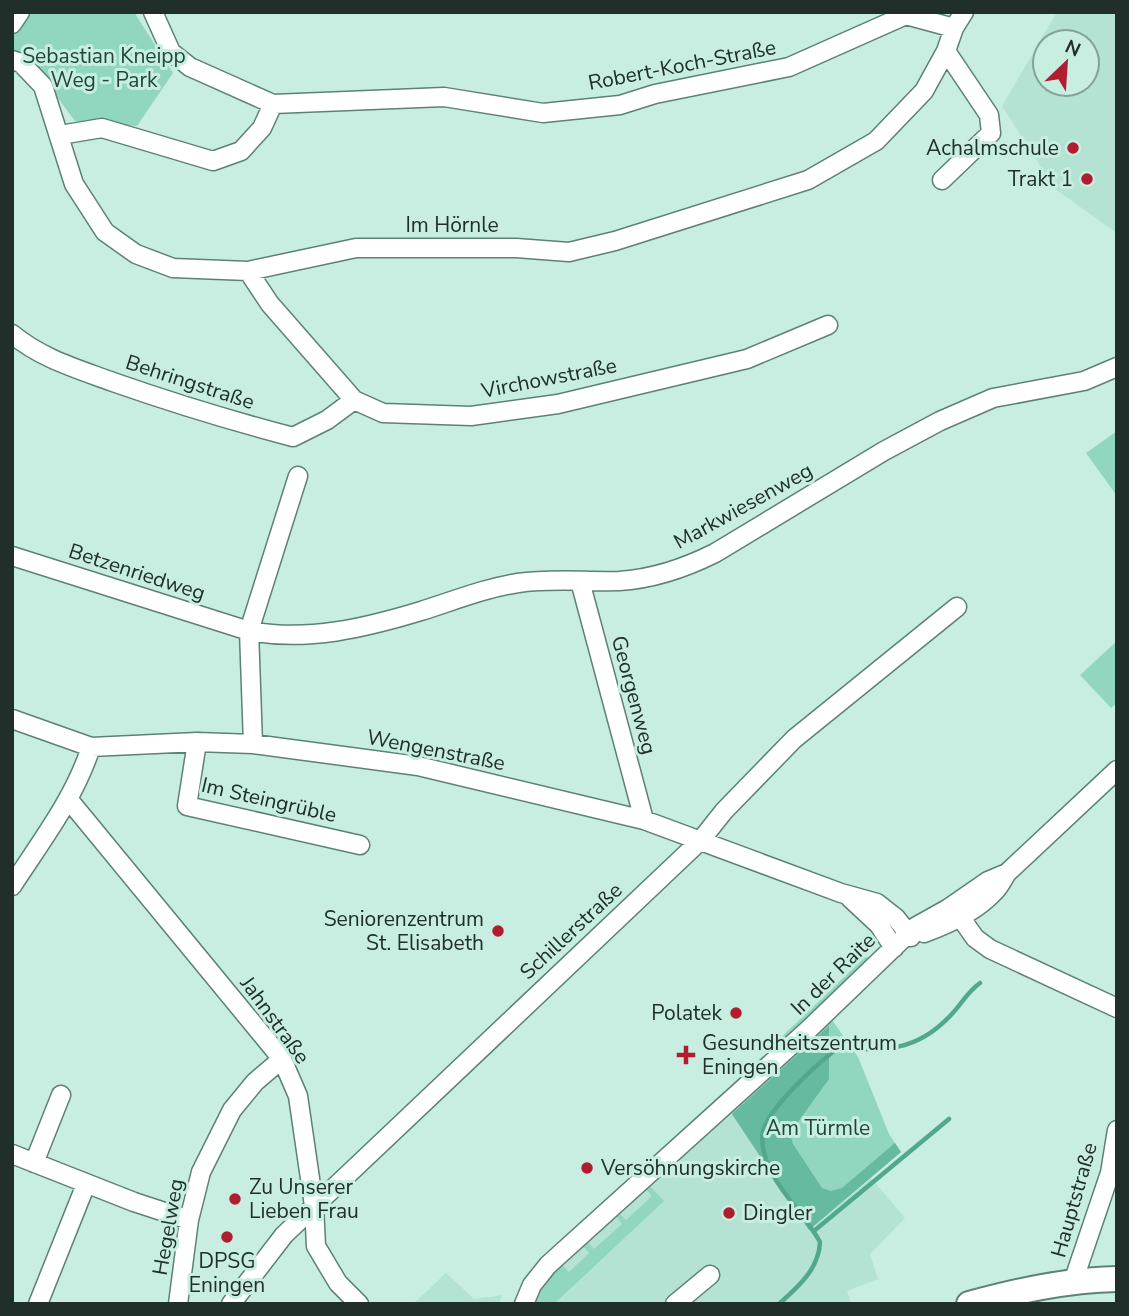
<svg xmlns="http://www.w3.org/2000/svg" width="1129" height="1316" font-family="'Nunito Sans',sans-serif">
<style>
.built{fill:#b4e3d3;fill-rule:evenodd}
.green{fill:#91d7c0}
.forest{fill:#66baa0}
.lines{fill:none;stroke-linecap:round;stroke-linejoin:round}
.stream{stroke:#53a78e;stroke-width:4.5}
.street-casing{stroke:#5d8175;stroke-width:21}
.secondary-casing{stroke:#5d8175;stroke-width:28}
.street{stroke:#fff;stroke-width:18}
.secondary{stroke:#fff;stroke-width:24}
.poi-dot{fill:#b01d2f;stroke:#c7eee0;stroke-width:2.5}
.labels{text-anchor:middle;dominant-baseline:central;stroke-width:6;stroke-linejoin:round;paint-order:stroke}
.park-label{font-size:21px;fill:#20463b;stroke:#c7eee0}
.street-label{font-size:21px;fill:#202f2a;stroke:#c7eee0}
.poi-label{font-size:21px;fill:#202f2a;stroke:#c7eee0;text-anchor:end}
</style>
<rect width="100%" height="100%" fill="#c7eee0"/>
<!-- built -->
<path class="built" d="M 1057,12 L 1117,12 L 1117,233 L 1055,189 L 1002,106 ZM 1045,42 L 1087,42 L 1087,84 L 1045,84 Z
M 730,1111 L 809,1230 L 871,1178 L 905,1218 L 870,1254 L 878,1279 L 847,1291 L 851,1304 L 535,1304 L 548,1278 L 561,1264 Z
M 446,1273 L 474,1299 L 502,1295 L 499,1304 L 413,1304 Z"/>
<!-- green -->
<path class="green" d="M 24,12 L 134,12 L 173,73 L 137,126 L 75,121 L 48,85 L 12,50 L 15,25 Z
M 1117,431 L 1117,496 L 1086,453 Z
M 1117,641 L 1117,703 L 1111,708 L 1080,675 Z
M 865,957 L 870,958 L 772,1051 L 770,1048 Z
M 832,1020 L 858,1057 L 889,1134 L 901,1152 L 809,1230 L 730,1111 Z
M 649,1185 L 664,1201 L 554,1304 L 535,1304 L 541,1288 L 561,1264 L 569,1272 L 589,1253 L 582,1245 L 587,1241 L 594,1249 L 622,1224 L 615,1215 L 618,1212 L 626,1220 L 652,1196 L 645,1188 Z"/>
<!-- forest -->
<path class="forest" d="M 829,1026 L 829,1079 L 790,1133 L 793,1144 L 822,1188 L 831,1191 L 842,1188 L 895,1143 L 901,1152 L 809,1230 L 732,1114 Z"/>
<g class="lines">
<!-- stream -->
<path class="stream" d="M 814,1231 L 949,1119
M 779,1304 C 798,1287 819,1269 820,1242 C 807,1218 786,1199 773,1175 C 766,1163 759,1142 764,1128 C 773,1104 818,1063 838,1048 C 884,1051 916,1052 950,1016 C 962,1004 966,993 980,983"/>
<defs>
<path id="street" d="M 153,12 L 171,52 L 190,67 L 273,104 L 444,97 L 543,113 L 620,105 L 655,94 L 789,67 L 906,15 L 954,28
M 12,24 L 20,12
M 12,60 L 21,63 L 43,86 L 74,184 L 105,232 L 136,254 L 173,268 L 248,271 L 356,248 L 516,248 L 569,252 L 615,241 L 808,180 L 876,141 L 924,91 L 946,51 L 954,28 L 964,12
M 60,135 L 102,128 L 213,161 L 241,151 L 262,128 L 273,104
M 942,180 L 991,133 L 989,115 L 946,51
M 248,271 L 270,304 L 354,400 L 383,413 L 471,416 L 558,404 L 747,359 L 828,325
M 12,334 C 42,359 78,369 113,382 C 173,403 232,421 293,437 L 327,420 L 354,400
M 12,556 L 249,631 C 307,642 365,628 421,611 C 453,601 485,588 518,583 C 551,578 586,582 619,581 C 653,579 685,568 715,553 L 884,451 L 940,421 L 993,398 L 1084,381 L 1117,367
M 580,581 L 644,820
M 12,719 L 91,747 L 197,742 L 253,744 L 418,766 L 644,820 L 841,893 L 877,903 L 896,918 L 911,937
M 197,742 L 187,806 L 360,845
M 253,744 L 249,631 L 298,476
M 69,800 L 282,1059 L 298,1096 L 314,1206 L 316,1246 L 338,1283 L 359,1304
M 12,886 C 42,840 74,799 91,747
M 850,898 L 879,925 L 894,948
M 954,908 L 975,938 L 990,949 L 1117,1008
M 924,933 C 949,924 977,911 995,891 C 1000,886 1003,879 1007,873 L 1117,770
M 12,1154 L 134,1202 L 189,1220
M 34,1163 L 61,1095
M 1073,1282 L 1110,1173 L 1117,1130
M 38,1304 L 86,1184
M 178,1304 L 189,1220 L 201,1172 L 232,1110 L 255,1082 L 282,1059
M 231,1304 L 284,1235 L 701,840 L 724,811 L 794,739 L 957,607
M 524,1304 L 532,1285 L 548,1265 L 808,1030 L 915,927 L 949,908 L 988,881 L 1007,873
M 675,1304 L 710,1275"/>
<path id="secondary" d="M 969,1304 C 1017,1291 1066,1280 1117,1279"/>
</defs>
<!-- street casing -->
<use href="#street" class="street-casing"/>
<!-- secondary casing -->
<use href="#secondary" class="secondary-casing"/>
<!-- street -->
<use href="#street" class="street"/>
<!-- secondary -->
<use href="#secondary" class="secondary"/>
</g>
<!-- markers -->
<g class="poi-dot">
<circle cx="1073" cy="148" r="7"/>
<circle cx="1087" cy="179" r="7"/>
<circle cx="498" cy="931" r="7"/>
<circle cx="736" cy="1013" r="7"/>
<path d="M682.5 1044.5h7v7h7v7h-7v7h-7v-7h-7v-7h7z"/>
<circle cx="587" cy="1168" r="7"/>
<circle cx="235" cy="1199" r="7"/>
<circle cx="729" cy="1213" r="7"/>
<circle cx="227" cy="1237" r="7"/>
</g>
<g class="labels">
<!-- park labels -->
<g class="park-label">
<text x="104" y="56">Sebastian Kneipp<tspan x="104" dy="24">Weg - Park</tspan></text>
<text x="818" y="1128">Am Türmle</text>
</g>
<!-- street labels -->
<g class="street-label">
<text transform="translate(682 65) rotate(-11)">Robert-Koch-Straße</text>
<text x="452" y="225">Im Hörnle</text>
<text transform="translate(549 378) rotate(-11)">Virchowstraße</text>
<text transform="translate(190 382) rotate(18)">Behringstraße</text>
<text transform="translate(743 506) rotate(-29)">Markwiesenweg</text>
<text transform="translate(137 572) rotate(18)">Betzenriedweg</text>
<text transform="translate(634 695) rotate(75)">Georgenweg</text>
<text transform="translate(436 750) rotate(11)">Wengenstraße</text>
<text transform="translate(269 800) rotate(13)">Im Steingrüble</text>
<text transform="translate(571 931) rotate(-43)">Schillerstraße</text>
<text transform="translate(833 974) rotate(-44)">In der Raite</text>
<text transform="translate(275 1020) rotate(54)">Jahnstraße</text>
<text transform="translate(1074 1200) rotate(-74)">Hauptstraße</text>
<text transform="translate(168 1227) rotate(-80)">Hegelweg</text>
</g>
<!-- poi labels -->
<g class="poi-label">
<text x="1059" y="148">Achalmschule</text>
<text x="1073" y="179">Trakt 1</text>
<text x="484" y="919">Seniorenzentrum<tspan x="484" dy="24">St. Elisabeth</tspan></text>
<text x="722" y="1013">Polatek</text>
<text x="702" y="1043" text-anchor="start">Gesundheitszentrum<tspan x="702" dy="24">Eningen</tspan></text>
<text x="601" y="1168" text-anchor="start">Versöhnungskirche</text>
<text x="249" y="1187" text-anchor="start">Zu Unserer<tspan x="249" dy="24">Lieben Frau</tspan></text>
<text x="743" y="1213" text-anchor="start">Dingler</text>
<text x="227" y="1261" text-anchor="middle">DPSG<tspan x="227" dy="24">Eningen</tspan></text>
</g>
</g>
<!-- border -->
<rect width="1129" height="1316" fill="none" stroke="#202f2a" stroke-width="28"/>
<!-- north arrow -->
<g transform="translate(1066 63) rotate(25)"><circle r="33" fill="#c7eee0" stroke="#84a297" stroke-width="2"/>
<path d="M0-5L12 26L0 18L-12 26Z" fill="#b01d2f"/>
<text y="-10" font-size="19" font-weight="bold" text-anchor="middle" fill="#202f2a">N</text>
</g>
</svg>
